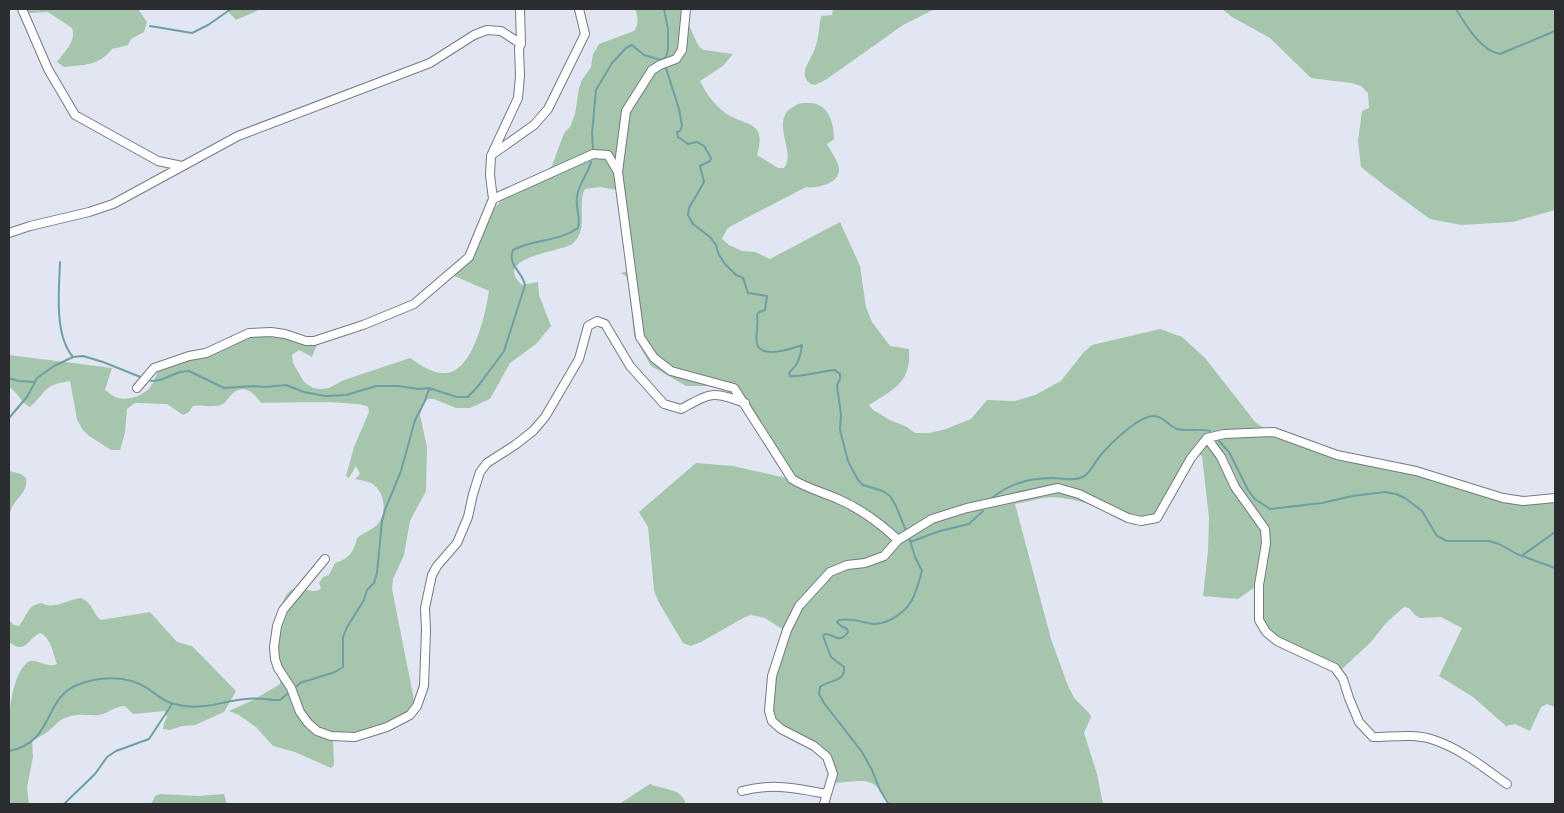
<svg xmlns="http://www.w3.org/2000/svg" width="1564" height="813" font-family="Arial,sans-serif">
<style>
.green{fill:#a6c5ad}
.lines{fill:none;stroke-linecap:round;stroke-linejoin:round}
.stream{stroke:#6e9fa4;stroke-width:2}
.street-casing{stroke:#767984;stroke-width:10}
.street{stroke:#fff;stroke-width:8}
</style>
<rect width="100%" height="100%" fill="#e2e6f2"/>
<!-- green -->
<path class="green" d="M 24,9 L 138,9 L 147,22 L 144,32 L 131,39 L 128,45 L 112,49 C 99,66 83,65 64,67 L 57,62 C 64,52 77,41 72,28 L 48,12 L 29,13 Z
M 226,9 L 261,9 L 236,20 Z
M 635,9 L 684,9 L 684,15 L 699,47 L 704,50 L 733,54 L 723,66 L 700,81 C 706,93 713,103 724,112 C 744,127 768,119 757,155 L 778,168 L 784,168 C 795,153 777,132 785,115 C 787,110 792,108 796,105 C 800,103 803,103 808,103 C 828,102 834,122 834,139 L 827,144 C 831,152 839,162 839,170 C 839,184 815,189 806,187 L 733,225 L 727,229 L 722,239 L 729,245 L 742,251 L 755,252 L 770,259 L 840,222 L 860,266 L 866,307 L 872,322 L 890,346 L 909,349 C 911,383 895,388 869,405 L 873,410 L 890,420 L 907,427 L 915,433 L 930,433 L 946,429 L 971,419 L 987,400 L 1015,401 L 1035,395 L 1061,381 L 1083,353 L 1092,345 L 1160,329 L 1182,337 L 1205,358 L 1256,423 L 1266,429 L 1294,440 L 1499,498 L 1555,501 L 1555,707 L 1547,704 L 1541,707 L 1530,731 L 1515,724 L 1506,726 L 1473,697 L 1439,676 L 1462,628 L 1441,617 L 1420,618 L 1415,615 L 1409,608 L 1404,607 L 1386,623 L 1371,642 L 1340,671 L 1274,637 L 1261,621 L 1261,587 L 1255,587 L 1238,599 L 1203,596 L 1208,551 L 1209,518 L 1202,456 L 1199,454 L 1186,466 L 1162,519 C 1125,534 1129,518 1098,507 C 1087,503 1073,499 1061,498 C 1046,495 1030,502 1015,504 L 1051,639 L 1068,686 L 1075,699 L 1089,713 L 1091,717 L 1084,733 L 1097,774 L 1103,804 L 890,804 C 872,775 867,781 836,783 L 826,758 L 775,721 L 769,700 L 786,639 L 782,629 L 765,618 L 751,615 L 745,617 L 701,642 L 691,646 L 683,643 L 658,601 L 654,590 L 648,527 L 639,512 L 696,463 L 733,466 L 786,478 L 742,408 L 731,393 L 717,386 L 686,386 L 651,366 L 634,336 L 629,285 L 626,276 L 621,273 L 631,270 L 620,195 L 616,190 L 600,187 L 585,189 C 576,206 590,230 572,244 C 561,252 491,257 522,285 L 538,282 L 539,295 L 551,326 L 536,344 L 510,363 L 490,399 L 470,408 L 456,408 L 434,399 L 428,399 L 423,404 L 420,415 L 427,447 L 426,491 L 410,521 L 404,555 L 393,579 L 392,589 L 415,705 L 406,720 L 333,740 L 334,765 L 331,768 L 295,752 L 273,746 L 256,727 L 239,715 L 229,711 L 253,700 L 280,684 L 280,681 C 279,673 276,665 275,658 C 274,643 278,595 293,589 C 303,585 309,594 319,590 L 321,588 L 319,583 L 323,577 L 329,575 L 335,563 C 348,560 355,550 357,538 C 363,533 373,529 377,525 C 388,513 385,491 371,483 C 366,481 360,480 355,479 L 360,474 L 356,466 L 349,478 L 346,476 L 354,447 L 369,412 L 368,407 C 358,400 279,403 261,403 C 255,393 243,383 232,394 C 228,398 226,403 221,405 C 211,408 202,404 193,406 L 189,412 L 183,415 L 167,404 L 135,403 L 127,409 L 125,433 L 120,450 L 111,450 L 89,436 L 82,429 L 77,419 L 70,381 C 41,386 49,390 30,407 C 21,403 18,392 9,387 L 9,355 L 112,368 L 105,390 C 108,392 111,395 115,397 C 126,402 144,396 151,386 C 155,381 156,374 160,368 L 234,341 L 256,329 L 318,342 L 312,357 L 299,350 L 292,355 L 293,363 L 304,382 L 313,388 L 321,389 L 329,388 L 344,380 L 410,358 C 421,365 432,374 446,373 C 473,372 486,312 489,291 L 450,274 L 477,245 L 491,212 L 506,195 L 539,177 L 552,166 L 564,133 L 570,127 L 575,114 L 579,88 L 582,80 L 591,67 L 593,54 L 599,44 L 634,31 C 639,25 638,16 635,9 Z
M 833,9 L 935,9 L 903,25 L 827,79 L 815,85 L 811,84 C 796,74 812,60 815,48 C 819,38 819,26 821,16 L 832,15 Z
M 1222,9 L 1555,9 L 1555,210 L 1513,222 L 1461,225 L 1430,219 L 1385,186 L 1361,167 L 1358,141 L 1362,111 L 1369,108 L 1368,93 L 1361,86 L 1351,83 L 1311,78 L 1270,38 L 1232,17 Z
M 9,471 L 21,474 L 26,478 C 28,492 18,496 12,507 C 9,514 9,521 9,528 Z
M 80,598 C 93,602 92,613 101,620 L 150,612 L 177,642 L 192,646 L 236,691 L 224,712 L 195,725 L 182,726 L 170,730 L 163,729 L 164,723 L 167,717 L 165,711 L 133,714 L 125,706 C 115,706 109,713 99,715 C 89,716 79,713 68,717 C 57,720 54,728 46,733 C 42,736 36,738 32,740 L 33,757 L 27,787 L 29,804 L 9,804 C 9,772 1,683 28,662 C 35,657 47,669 57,664 C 53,654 51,637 40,633 C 27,639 26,655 9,642 L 9,620 L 14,625 L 19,626 C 27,616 27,605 42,603 C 53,610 67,600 80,598 Z
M 650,784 C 663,790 681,787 686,804 L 619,804 Z
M 160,794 L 198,796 L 224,794 L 227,804 L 151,804 L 155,796 Z"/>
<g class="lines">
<!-- stream -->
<path class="stream" d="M 664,9 L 668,29 L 668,50 L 665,60
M 1456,9 C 1465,24 1481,51 1500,54 L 1555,31
M 150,26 L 192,33 L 208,25 L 231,9
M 665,65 L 679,109 L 682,126 L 680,131 L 677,132 L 678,137 L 688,144 L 697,142 L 704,146 L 711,158 L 710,161 L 700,166 L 704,182 L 689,208 L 688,215 L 693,224 L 710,237 L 716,245 L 719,255 L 725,264 L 736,275 L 743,278 L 748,293 L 767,296 L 765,310 L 759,312 L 757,315 C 759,324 755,334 757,344 C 761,359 791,349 802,345 C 801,352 800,361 795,366 C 793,369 791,370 789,373 L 790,376 C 805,377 820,371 835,370 L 840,374 L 840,379 L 837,385 L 841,415 L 840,430 L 848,461 L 858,480 L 863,485 L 883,491 L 890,496 L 896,506 L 906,531
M 593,148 L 592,133 L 596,90 L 612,63 L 626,48 L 632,45 L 644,55 L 661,60 L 665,58
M 60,262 C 59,290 54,335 73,357
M 9,378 L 18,381 L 35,382
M 151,381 L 160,380 L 180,372 L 189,371 L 224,388 L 254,386 L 265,387 L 286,385 L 304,392 L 325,396 L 346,395 L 376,386 L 398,386 L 419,389 L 429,388 L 457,397 L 468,397 L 479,385 L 504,351 L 525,285 C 522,271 507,265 513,250 C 534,239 558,242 578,228 C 581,217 575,207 577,196 C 579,183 588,174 591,162
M 9,418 L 27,397 L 37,378 L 54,366 L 73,357 L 83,356 L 103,362 L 143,378
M 1219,441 L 1229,452 L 1248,490 L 1255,499 L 1270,509 L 1322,503 L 1352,496 L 1385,492 L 1396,494 L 1405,498 L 1422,511 L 1437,536 L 1447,541 L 1489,541 L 1499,544 L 1517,554 L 1555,568
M 990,500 C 1007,484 1031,478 1053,478 C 1062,478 1072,481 1080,478 C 1089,476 1094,463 1100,456 C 1109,445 1139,415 1154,416 C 1163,416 1168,425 1177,429 C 1187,432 1200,428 1210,431
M 910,542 L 940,531 L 969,524 L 983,511
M 1523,555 L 1555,532
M 297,686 L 300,683 L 335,672 L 343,667 L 343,637 L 347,627 L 364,600 L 367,590 L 374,583 L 377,573 L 382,521 L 385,510 L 401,471 L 415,420 L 425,401 L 428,391 L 432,389
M 9,751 C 54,743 43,699 77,685 C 99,676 127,675 147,688 C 161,698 167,704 185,706 C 205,709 225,701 245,699 C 257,697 268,700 280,700 L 287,694
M 64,804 L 95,774 L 107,757 L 116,751 L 149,739 L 172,704
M 891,804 L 888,803 L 880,790 L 872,770 L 862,752 L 824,703 L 819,694 L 820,687 C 830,679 845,683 844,667 L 831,657 L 823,636 L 825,634 C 835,634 839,645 848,632 L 847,629 L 841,626 L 837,622 L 839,620 C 851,618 861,622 874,624 C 880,624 886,622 892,619 C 913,608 916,592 922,571 L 915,557 L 909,537"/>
<defs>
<path id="street" d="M 22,9 L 48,69 L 75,115 L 158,161 L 182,166
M 686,9 L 682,50 L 676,59 L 660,65 L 652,70 L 626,111 L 618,172 L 640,337 L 654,358 L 671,371 L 734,388 L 792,479 C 806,488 822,492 838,499 C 861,509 880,523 898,540
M 493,154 L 534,125 L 548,109 L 585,34 L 579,9
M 493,199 L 593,154 L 608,155 L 618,172
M 9,233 L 30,226 L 89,212 L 113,204 L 238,136 L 430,63 L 474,35 L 487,30 L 501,31 L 521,44
M 137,388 L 154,368 L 189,356 L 206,353 L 249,333 L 271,332 L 285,334 L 306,341 L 314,341 L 363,325 L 414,304 L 469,257 L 493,199 L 490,175 L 491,156 L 518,98 L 520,76 L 519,48 L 521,44 L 520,9
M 1207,438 L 1221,457 L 1235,487 L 1265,529 L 1266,543 L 1259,585 L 1259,620 L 1266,632 L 1277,641 L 1335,668 L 1343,679 L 1349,698 L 1359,722 L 1373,737 C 1392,737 1416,733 1434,740 C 1461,749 1484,768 1507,784
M 325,559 L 283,610 L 277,626 L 274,647 L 275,659 L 278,668 L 291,688 L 300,712 L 308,723 L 317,731 L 331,736 L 355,737 L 387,727 L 410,715 L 417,706 L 424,686 L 426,630 L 425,608 L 432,575 L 437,566 L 457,543 L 468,517 L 473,494 L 480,472 L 487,463 L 515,445 L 533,431 L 545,417 L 579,359 L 588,326 L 597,321 L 605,324 L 630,366 L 664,404 L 681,409 C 711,393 712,390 745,403
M 742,791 C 772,783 796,788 827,794
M 824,804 L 833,774 L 827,757 L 814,746 L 781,729 L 772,721 L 769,711 L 772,676 L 787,630 L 799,606 L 830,572 L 847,565 L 865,563 L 884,556 L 898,540 L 932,519 L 967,508 L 1058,488 L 1079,494 L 1128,518 L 1141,521 L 1157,518 L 1191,458 L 1207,438 L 1224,434 L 1274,432 L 1337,455 L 1416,471 L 1503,498 L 1523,501 L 1555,498"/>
</defs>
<!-- street casing -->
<use href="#street" class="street-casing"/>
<!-- street -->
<use href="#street" class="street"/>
</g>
<!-- border -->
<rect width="1564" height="813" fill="none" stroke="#2b2d31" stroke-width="20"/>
</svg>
